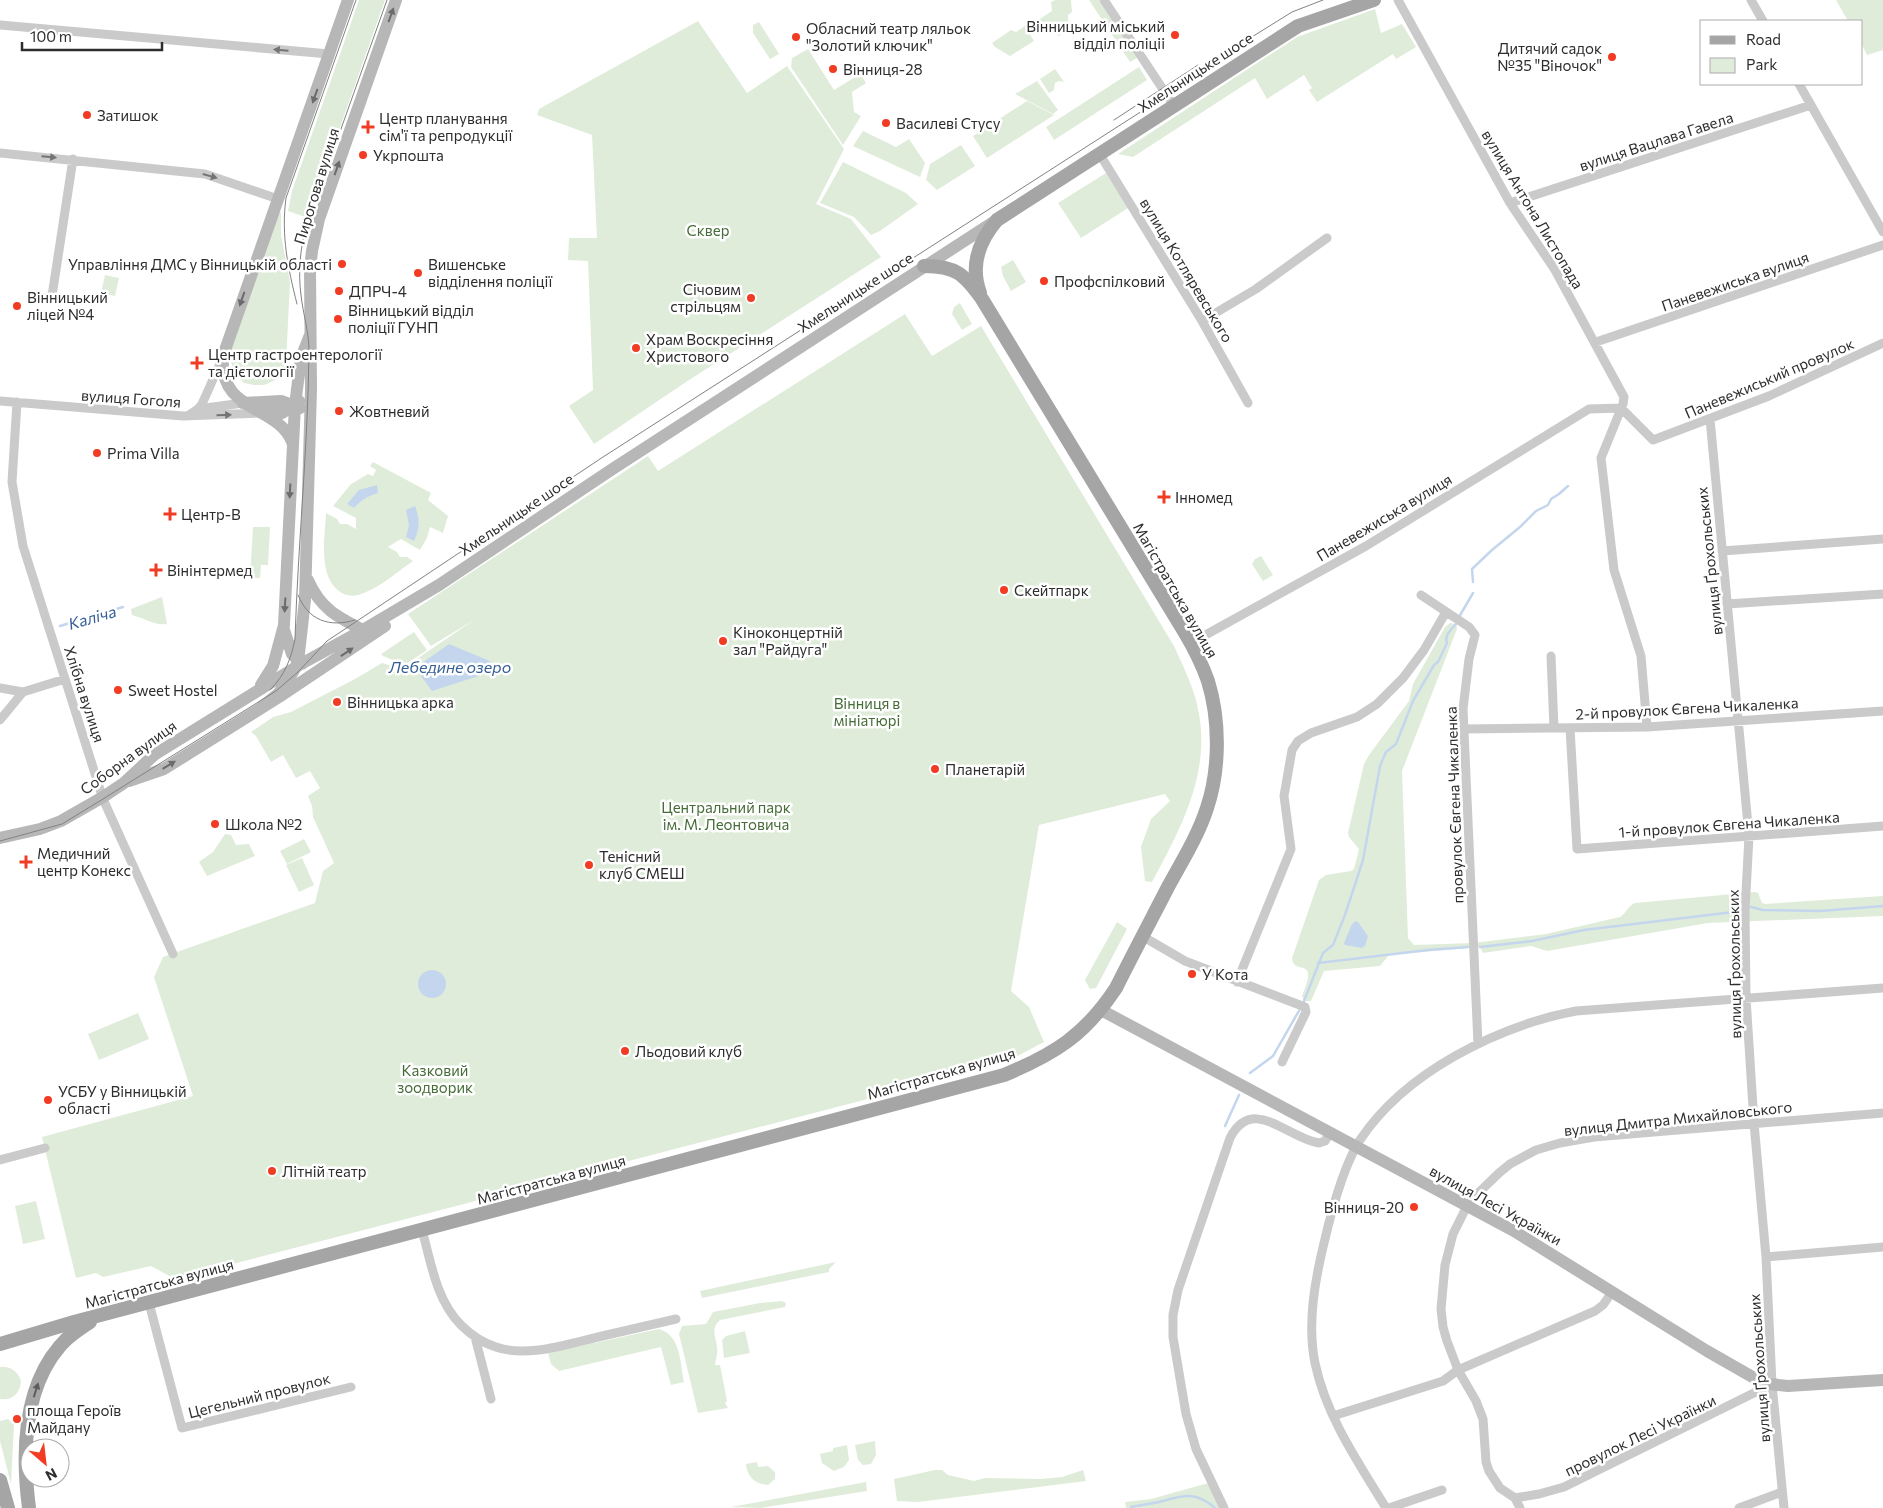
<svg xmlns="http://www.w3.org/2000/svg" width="1883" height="1508" font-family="Commissioner,sans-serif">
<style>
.green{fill:#e0ecda}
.water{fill:#c4d6ed}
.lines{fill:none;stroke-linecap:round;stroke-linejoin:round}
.stream{stroke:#c4d6ed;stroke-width:2.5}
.street{stroke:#cacaca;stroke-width:9}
.secondary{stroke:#b7b7b7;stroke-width:12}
.primary{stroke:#a5a5a5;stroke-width:14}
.tram{stroke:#828282;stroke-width:1}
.oneway{fill:#6b6b6b}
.oneway2{fill:#747474}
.oneway3{fill:#5d5d5d}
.poi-dot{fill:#f13b23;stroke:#fff;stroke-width:2}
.labels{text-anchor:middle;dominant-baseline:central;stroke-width:5;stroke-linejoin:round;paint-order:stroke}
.poi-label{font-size:15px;fill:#2d2d2d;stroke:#fff;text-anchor:start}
.street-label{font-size:15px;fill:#2d2d2d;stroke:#fff}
.park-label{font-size:15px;fill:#466c38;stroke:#fff}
.water-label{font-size:16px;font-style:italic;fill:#365e95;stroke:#fff}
</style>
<rect width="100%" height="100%" fill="#fff"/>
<!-- green -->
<path class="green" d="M 359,0 L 385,0 L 308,218 L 288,211 L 292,191 Z
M 1055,0 L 1071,0 L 1072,12 L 1068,15 L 1069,29 L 1059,36 L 1050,29 L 1043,33 L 1035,22 L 1052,11 L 1051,2 Z
M 1089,0 L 1099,0 L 1137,58 L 1130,62 Z
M 1836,0 L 1883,0 L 1883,50 L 1867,55 L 1862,45 L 1862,21 L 1848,21 Z
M 1375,9 L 1381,33 L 1402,24 L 1416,47 L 1396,59 L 1393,54 L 1317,102 L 1309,90 L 1312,88 L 1304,75 L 1267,99 L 1255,78 L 1133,157 L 1118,154 L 1297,37 Z
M 698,21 L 747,93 L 787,66 L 844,149 L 816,204 L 851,219 L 881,257 L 686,382 L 594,444 L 569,406 L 593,390 L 588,261 L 568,260 L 569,238 L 597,238 L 592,135 L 537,115 L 539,109 Z
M 759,22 L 779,54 L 770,59 L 753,33 L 753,25 Z
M 1025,26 L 1034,41 L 1010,56 L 995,47 L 992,43 L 1011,30 L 1016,32 Z
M 808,49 L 834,90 L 860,74 L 866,83 L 852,92 L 854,112 L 861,116 L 843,145 L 791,67 L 792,58 Z
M 1139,67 L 1147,80 L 1054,140 L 1046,127 Z
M 1055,69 L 1064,82 L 1059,81 L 1055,83 L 1054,90 L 1049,93 L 1040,79 Z
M 1037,81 L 1058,110 L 1053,114 L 1015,94 Z
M 1027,101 L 1054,115 L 987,158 L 973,136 Z
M 863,131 L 896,147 L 909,139 L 925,163 L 920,177 L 853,146 Z
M 961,145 L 975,166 L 937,190 L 926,180 L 930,164 Z
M 843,162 L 906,193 L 918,204 L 880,231 L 871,235 L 854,217 L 820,203 Z
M 1106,173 L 1128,208 L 1081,238 L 1058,203 Z
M 279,212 L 281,213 L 281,235 L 290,282 L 286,363 L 278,379 L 264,385 L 254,385 L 244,383 L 233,372 L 230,354 Z
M 1013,260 L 1026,282 L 1011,291 L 1003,276 L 1001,267 Z
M 105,275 L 119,278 L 115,296 L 101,293 Z
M 960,303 L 972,324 L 962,330 L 952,314 L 954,307 Z
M 905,314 L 932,356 L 981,326 L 1174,646 C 1184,668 1195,690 1199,714 C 1210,775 1180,830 1152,882 L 1145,881 L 1141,847 L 1151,819 L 1170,801 L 1165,794 L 1039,825 L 1011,991 L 1029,1007 L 1044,1042 L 1002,1064 L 175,1279 L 151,1266 L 103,1277 L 96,1273 L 76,1278 L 42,1137 L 193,1096 L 154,977 L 163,957 L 315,903 L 323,871 L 334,863 L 313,817 L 312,806 L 308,796 L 320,788 L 310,771 L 296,778 L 283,755 L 271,762 L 256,736 L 251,732 L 273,717 L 291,712 L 355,679 L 382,663 L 402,669 L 474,620 L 431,646 L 408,614 L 648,456 L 658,471 Z
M 373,462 L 431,493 L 428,500 L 448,516 L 443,533 L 430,527 L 427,538 L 420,550 L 401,539 L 388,547 L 397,552 L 400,557 L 407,557 L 413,561 C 398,571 382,586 364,593 C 357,596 350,597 342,593 C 317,578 325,538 326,513 L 337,519 L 340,524 L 347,524 L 356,529 L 356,518 L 333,506 L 351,484 L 368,474 L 373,476 L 376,470 L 370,466 Z
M 253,527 L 270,527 L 268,565 L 261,565 L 260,578 L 250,578 Z
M 1261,556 L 1273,575 L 1263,581 L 1252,564 L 1255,559 Z
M 162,597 L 167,624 C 155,626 144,618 132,615 L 131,609 Z
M 1450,623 L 1456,624 L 1457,629 L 1402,771 L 1408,938 L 1414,945 L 1473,943 L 1546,934 L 1620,917 C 1627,913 1627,906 1635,903 L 1755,892 L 1758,893 L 1762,903 L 1765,904 L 1883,896 L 1883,916 L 1708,923 L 1547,951 L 1531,946 L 1483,953 L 1480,947 L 1389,955 L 1380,966 L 1324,971 L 1311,1001 L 1304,1001 L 1302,996 C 1320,954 1293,977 1292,958 L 1319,880 L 1326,875 L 1351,871 L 1354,869 L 1359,849 L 1349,837 L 1348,833 L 1364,764 L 1369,755 L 1409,701 L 1413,684 L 1445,627 Z
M 414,632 L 427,650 L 405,665 L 383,656 L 381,654 Z
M 225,834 L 231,835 L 236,845 L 249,844 L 255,856 L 207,876 L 199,862 L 213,852 Z
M 304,839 L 311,852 L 287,864 L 280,851 Z
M 302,858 L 314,885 L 299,892 L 286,865 Z
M 1117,922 L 1127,929 L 1096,988 L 1090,989 L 1085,980 Z
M 138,1013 L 149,1039 L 99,1060 L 88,1034 Z
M 36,1201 L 45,1239 L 23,1244 L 15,1206 Z
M 836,1262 L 829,1269 L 829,1272 L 702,1298 L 700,1291 Z
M 782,1301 L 786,1303 L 785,1307 L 720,1320 C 710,1329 716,1336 717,1347 C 718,1353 716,1359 715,1365 L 720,1365 L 727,1401 L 725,1403 L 728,1408 L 698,1413 L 679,1334 L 682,1326 L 706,1324 L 713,1312 L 760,1303 Z
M 659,1329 C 681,1335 680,1363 684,1382 L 671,1385 L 661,1347 L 559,1371 L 551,1364 L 548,1353 Z
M 745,1331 L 750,1353 L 724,1358 L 722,1340 L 726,1336 Z
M 0,1367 C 10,1366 18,1371 21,1381 C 20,1393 13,1401 0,1399 Z
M 8,1419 L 14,1425 L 11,1484 L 0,1441 L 0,1421 Z
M 875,1441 L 876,1455 L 871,1464 L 863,1465 L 858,1460 L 855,1445 Z
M 847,1445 L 849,1460 L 844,1467 L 834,1471 L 822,1463 L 820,1454 L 833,1451 L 833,1448 Z
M 757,1462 L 758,1467 L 768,1466 L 775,1472 L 775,1479 L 768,1485 C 755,1484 747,1477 746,1464 Z
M 935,1470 L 942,1470 L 948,1475 L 974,1481 L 985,1478 L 1040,1479 L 1062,1477 L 1083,1470 L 1086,1481 L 918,1502 L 897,1501 L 894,1479 Z
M 866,1482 L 867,1491 L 760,1508 L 731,1507 Z
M 1212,1482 L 1224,1508 L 1126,1508 L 1125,1502 L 1151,1499 Z"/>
<!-- water -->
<path class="water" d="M 377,485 L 378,493 C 368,496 361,500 354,508 L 347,504 L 359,490 Z
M 415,506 C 420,519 420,529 414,541 L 406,537 L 409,525 L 406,510 Z
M 449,644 L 490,661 L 488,673 L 432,691 L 415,668 Z
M 1356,921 L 1358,922 L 1368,936 L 1365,946 L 1362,948 L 1345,945 L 1344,943 L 1352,924 Z
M418 984a14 14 0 1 1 28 0a14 14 0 1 1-28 0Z"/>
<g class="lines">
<!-- stream -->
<path class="stream" d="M 1473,582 L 1472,569 L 1492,550 L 1520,527 L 1536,511 L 1548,505 L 1551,499 L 1559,494 L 1568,486
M 1459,617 L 1473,593
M 60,626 L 123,607
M 1751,907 L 1763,910 L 1820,911 L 1883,906
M 1480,947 L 1532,941 L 1584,930 L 1742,911
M 1318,963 L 1428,950 L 1468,947
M 1304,1001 L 1323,953 L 1333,945 L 1345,915 L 1363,860 L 1380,766 L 1386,752 L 1396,744 L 1413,701 L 1434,665 L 1438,662 L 1447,643 C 1444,635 1451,630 1456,624
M 1250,1073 L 1273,1056 L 1300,1009
M 1225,1126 L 1239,1095
M 1131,1507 C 1140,1505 1150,1504 1159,1502 C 1182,1496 1194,1490 1215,1508"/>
<!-- street -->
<path class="street" d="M 1104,0 L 1174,106
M 1398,0 L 1510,203 L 1555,270 L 1624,397 L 1623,404 L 1601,458 L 1614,570 L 1641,656 L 1647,727
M 1751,0 L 1763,21
M 0,25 L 329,54
M 1799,84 L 1883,232
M 0,153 L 205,174 L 278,199
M 1099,153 L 1202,321 L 1248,403
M 1510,203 L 1811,105
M 52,296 L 73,159
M 1202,321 L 1256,289 L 1327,238
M 1596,342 L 1883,245
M 0,401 L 183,416 L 260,413
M 17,402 L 12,482 L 23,546 L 103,799 L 173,954
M 198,409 L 243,403
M 189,415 L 198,409 L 202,404 L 223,357
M 1710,419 L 1749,836 L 1745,911 L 1746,998 L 1754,1123 L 1766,1257 L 1772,1384 L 1784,1508
M 1722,551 L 1883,539
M 1421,595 L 1469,627 L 1475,635 L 1469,659 L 1463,709 L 1478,1044
M 1727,604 L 1883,594
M 1191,643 L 1366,546 L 1589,409 L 1621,408 L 1653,440 L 1769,396 L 1883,343
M 1551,656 L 1554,728
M 0,688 L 23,692
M 0,720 L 23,692 L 65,679
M 1570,728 L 1577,849 L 1883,826
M 1463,729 L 1647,727 L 1883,711
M 1142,936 L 1185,961 L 1305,1007 L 1306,1012 L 1282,1062
M 1237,982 L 1291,849 L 1284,796 L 1292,750 L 1298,741 L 1311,733 L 1357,717 L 1377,704 L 1403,678 L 1424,650 L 1446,612
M 0,1160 L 45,1148
M 422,1230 C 431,1262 436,1300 461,1325 C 470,1334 483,1343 496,1347 C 526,1358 568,1344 598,1337 C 624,1331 650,1325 676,1319
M 1766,1257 L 1883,1247
M 149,1303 L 182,1428 L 351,1387
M 475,1337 L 491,1399
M 1333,1416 L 1443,1381 L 1458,1370 L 1595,1311 L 1603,1305 L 1612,1292
M 1515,1498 L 1539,1494 L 1564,1487 L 1772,1384
M 1224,1508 L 1196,1449 L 1186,1414 L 1173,1337 L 1173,1315 L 1178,1290 L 1230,1138 C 1253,1094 1288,1139 1319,1143 L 1325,1141 L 1330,1133
M 1386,1508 C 1358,1462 1326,1416 1315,1363 C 1307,1324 1315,1280 1324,1243 C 1331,1213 1344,1165 1360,1140 C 1405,1072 1498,1026 1576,1011 L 1883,988
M 1389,1508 L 1442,1490
M 1520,1508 L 1515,1498 L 1500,1488 L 1489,1471 L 1486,1462 L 1483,1419 L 1476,1401 L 1458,1370 L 1447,1341 L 1443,1327 L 1441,1309 L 1445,1265 L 1453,1234 L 1464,1212 L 1472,1199 L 1499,1173 L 1510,1164 L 1536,1150 L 1560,1143 L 1594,1137 L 1883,1113
M 1739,1508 L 1782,1492"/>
<!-- secondary -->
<path class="secondary" d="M 243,403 L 281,401 L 300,408
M 263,413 L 282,413 L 299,401
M 292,442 C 278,405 218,413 223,356 L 348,0
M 308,580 C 320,608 337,617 363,630
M 284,630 L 292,654 L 302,664
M 261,685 L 273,666 L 284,625 L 295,405 L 301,358 L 310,335
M 262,707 L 278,694 L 287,682 L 296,667 L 299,653 L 305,600 L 311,389 L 310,270 L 312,251 L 319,219 L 396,0
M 129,781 L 164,769 L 279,697 L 385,626
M 0,838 L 40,829 L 61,821 L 103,797 L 124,783 L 154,755 L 301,664 L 363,630 L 439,585 L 611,470 L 995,221
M 1101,1010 L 1514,1231 L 1707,1351 L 1756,1379 L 1769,1384 L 1788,1386 L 1883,1380"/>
<!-- primary -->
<path class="primary" d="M 980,293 C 970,266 979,241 997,220 L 1298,26 L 1374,0
M 0,1344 L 74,1322 L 1004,1075 C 1055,1054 1085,1035 1116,988 C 1133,954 1151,920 1168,887 C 1182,861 1198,836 1207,808 C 1220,769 1220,720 1208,681 C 1202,664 1194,648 1185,633 L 982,299 C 964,274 956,266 924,266
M 0,1480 L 8,1508
M 29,1508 C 22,1454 23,1389 60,1346 C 68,1336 79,1329 90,1322"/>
<!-- tram -->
<path class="tram" d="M 1114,120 L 1198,65
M 297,304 C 288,268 281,236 286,198 L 356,0
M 298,595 C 308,620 329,628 355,620
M 270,690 C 285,675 291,659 295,639 C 298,543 308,447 309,351 C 309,332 303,314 301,295 C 298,272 300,250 306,227 L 387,0
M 0,841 L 62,824 L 103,799 L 276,691 L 298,672 L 327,641 L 603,457 L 1167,95 L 1247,40 L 1292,12 L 1323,0"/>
</g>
<!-- one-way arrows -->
<defs><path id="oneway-solid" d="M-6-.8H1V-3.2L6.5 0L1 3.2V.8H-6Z" transform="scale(1.25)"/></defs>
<g class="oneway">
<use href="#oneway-solid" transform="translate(391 15) rotate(-70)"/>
<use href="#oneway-solid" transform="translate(315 96) rotate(110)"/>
<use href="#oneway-solid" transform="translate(337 168) rotate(-71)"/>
<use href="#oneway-solid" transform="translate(242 299) rotate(109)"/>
<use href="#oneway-solid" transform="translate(290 491) rotate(93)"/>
<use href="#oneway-solid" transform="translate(285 605) rotate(93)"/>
<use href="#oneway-solid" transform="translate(347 652) rotate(-34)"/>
<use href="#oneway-solid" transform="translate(169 765) rotate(-31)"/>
</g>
<g class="oneway2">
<use href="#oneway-solid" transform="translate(281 50) rotate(-175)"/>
<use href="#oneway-solid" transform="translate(49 157) rotate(5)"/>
<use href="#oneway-solid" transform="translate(210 176) rotate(16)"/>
<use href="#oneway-solid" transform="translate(224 415) rotate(-2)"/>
</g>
<use class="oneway3" href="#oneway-solid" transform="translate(36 1390) rotate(-73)"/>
<!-- markers -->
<g class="poi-dot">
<circle cx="1175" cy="35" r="5"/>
<circle cx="796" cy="37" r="5"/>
<circle cx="1612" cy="57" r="5"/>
<circle cx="833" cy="69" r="5"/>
<circle cx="87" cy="115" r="5"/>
<circle cx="886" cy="123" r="5"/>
<path d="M365.5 119.5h5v5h5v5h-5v5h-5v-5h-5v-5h5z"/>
<circle cx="363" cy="155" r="5"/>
<circle cx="342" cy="264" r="5"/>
<circle cx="418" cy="273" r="5"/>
<circle cx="1044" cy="281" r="5"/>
<circle cx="339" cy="291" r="5"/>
<circle cx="751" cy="298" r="5"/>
<circle cx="17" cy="306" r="5"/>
<circle cx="338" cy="319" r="5"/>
<circle cx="636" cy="348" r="5"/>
<path d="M194.5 355.5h5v5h5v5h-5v5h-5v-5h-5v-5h5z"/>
<circle cx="339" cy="411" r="5"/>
<circle cx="97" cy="453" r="5"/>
<path d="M1161.5 489.5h5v5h5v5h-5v5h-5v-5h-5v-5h5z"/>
<path d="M167.5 506.5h5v5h5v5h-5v5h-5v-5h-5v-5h5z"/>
<path d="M153.5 562.5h5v5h5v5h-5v5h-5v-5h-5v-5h5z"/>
<circle cx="1004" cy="590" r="5"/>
<circle cx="723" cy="641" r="5"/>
<circle cx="118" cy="690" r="5"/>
<circle cx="337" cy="702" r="5"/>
<circle cx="935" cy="769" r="5"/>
<circle cx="215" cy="824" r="5"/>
<path d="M23.5 854.5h5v5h5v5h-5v5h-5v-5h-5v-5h5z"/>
<circle cx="589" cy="865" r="5"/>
<circle cx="1192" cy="974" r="5"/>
<circle cx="625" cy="1051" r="5"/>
<circle cx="48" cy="1100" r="5"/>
<circle cx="272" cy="1171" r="5"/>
<circle cx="1414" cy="1207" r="5"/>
<circle cx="17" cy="1419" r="5"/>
</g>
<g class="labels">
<!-- poi labels -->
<g class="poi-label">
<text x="1165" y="26" text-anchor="end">Вінницький міський<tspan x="1165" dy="17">відділ поліціі</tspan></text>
<text x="806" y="28">Обласний театр ляльок<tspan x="806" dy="17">"Золотий ключик"</tspan></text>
<text x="1602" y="48" text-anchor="end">Дитячий садок<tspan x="1602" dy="17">№35 "Віночок"</tspan></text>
<text x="843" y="69">Вінниця-28</text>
<text x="97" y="115">Затишок</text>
<text x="379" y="118">Центр планування<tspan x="379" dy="17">сім'ї та репродукції</tspan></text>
<text x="896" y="123">Василеві Стусу</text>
<text x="373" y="155">Укрпошта</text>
<text x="332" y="264" text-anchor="end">Управління ДМС у Вінницькій області</text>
<text x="428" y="264">Вишенське<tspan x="428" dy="17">відділення поліції</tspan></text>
<text x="1054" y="281">Профспілковий</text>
<text x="741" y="289" text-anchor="end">Січовим<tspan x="741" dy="17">стрільцям</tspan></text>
<text x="349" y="291">ДПРЧ-4</text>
<text x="27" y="297">Вінницький<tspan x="27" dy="17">ліцей №4</tspan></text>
<text x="348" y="310">Вінницький відділ<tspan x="348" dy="17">поліції ГУНП</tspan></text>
<text x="646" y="339">Храм Воскресіння<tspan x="646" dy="17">Христового</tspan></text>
<text x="208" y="354">Центр гастроентерології<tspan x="208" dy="17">та дієтології</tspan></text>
<text x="349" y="411">Жовтневий</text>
<text x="107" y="453">Prima Villa</text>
<text x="1175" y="497">Інномед</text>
<text x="181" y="514">Центр-В</text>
<text x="167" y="570">Вінінтермед</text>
<text x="1014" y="590">Скейтпарк</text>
<text x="733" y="632">Кіноконцертній<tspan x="733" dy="17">зал "Райдуга"</tspan></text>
<text x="128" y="690">Sweet Hostel</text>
<text x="347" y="702">Вінницька арка</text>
<text x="945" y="769">Планетарій</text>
<text x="225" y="824">Школа №2</text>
<text x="37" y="853">Медичний<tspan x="37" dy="17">центр Конекс</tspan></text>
<text x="599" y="856">Тенісний<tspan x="599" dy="17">клуб СМЕШ</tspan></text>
<text x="1202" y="974">У Кота</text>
<text x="635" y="1051">Льодовий клуб</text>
<text x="58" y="1091">УСБУ у Вінницькій<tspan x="58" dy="17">області</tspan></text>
<text x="282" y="1171">Літній театр</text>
<text x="1404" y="1207" text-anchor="end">Вінниця-20</text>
<text x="27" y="1410">площа Героїв<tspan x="27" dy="17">Майдану</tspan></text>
</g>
<!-- street labels -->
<g class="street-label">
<text transform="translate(1195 72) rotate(-33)">Хмельницьке шосе</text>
<text transform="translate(1656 141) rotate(-18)">вулиця Вацлава Гавела</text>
<text transform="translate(316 186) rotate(-73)">Пирогова вулиця</text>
<text transform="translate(1533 209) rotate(59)">вулиця Антона Листопада</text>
<text transform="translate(1187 270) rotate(59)">вулиця Котляревського</text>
<text transform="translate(1735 281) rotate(-19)">Паневежиська вулиця</text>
<text transform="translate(855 292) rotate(-33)">Хмельницьке шосе</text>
<text transform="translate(1769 378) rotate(-23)">Паневежиський провулок</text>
<text transform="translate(131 398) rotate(4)">вулиця Гоголя</text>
<text transform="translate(516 514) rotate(-34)">Хмельницьке шосе</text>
<text transform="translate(1384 517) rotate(-31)">Паневежиська вулиця</text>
<text transform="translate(1709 561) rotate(-96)">вулиця Ґрохольських</text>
<text transform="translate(1176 590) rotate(60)">Магістратська вулиця</text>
<text transform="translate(85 694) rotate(72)">Хлібна вулиця</text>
<text transform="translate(1687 708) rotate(-3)">2-й провулок Євгена Чикаленка</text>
<text transform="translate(128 757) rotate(-36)">Соборна вулиця</text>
<text transform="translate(1454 805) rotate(-92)">провулок Євгена Чикаленка</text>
<text transform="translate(1729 824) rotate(-4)">1-й провулок Євгена Чикаленка</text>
<text transform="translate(1734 964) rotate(-91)">вулиця Ґрохольських</text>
<text transform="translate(941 1073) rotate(-16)">Магістратська вулиця</text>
<text transform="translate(1678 1118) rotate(-6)">вулиця Дмитра Михайловського</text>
<text transform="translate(551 1179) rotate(-15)">Магістратська вулиця</text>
<text transform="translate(1496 1205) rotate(29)">вулиця Лесі Українки</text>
<text transform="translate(159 1283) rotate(-15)">Магістратська вулиця</text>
<text transform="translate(1759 1368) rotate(-94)">вулиця Ґрохольських</text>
<text transform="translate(259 1395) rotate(-14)">Цегельний провулок</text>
<text transform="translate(1640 1435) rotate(-26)">провулок Лесі Українки</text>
</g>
<!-- park labels -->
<g class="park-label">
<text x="708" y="230">Сквер</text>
<text x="867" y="703">Вінниця в<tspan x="867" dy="17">мініатюрі</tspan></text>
<text x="726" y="807">Центральний парк<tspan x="726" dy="17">ім. М. Леонтовича</tspan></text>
<text x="435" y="1070">Казковий<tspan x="435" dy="17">зоодворик</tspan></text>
</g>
<!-- water labels -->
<g class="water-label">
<text transform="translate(92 617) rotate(-16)">Каліча</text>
<text x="450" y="666">Лебедине озеро</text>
</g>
</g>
<!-- legend -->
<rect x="1700" y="20" width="162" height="65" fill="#ffffff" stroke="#ababab"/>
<rect x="1710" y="36" width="25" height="8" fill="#a5a5a5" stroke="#ababab"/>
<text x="1746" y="45" font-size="15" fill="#2d2d2d">Road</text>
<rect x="1710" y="58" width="25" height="15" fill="#e0ecda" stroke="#ababab"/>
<text x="1746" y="70" font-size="15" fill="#2d2d2d">Park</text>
<!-- north arrow -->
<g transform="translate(45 1463) rotate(152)"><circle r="24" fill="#ffffff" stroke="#ababab"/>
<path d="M0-4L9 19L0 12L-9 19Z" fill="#f13b23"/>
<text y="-8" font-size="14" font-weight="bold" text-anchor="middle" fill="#2d2d2d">N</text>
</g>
<!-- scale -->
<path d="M22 42v8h140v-8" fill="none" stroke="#2d2d2d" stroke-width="2.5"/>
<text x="30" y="42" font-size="15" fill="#2d2d2d" stroke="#ffffff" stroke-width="4" paint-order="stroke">100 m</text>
</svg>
